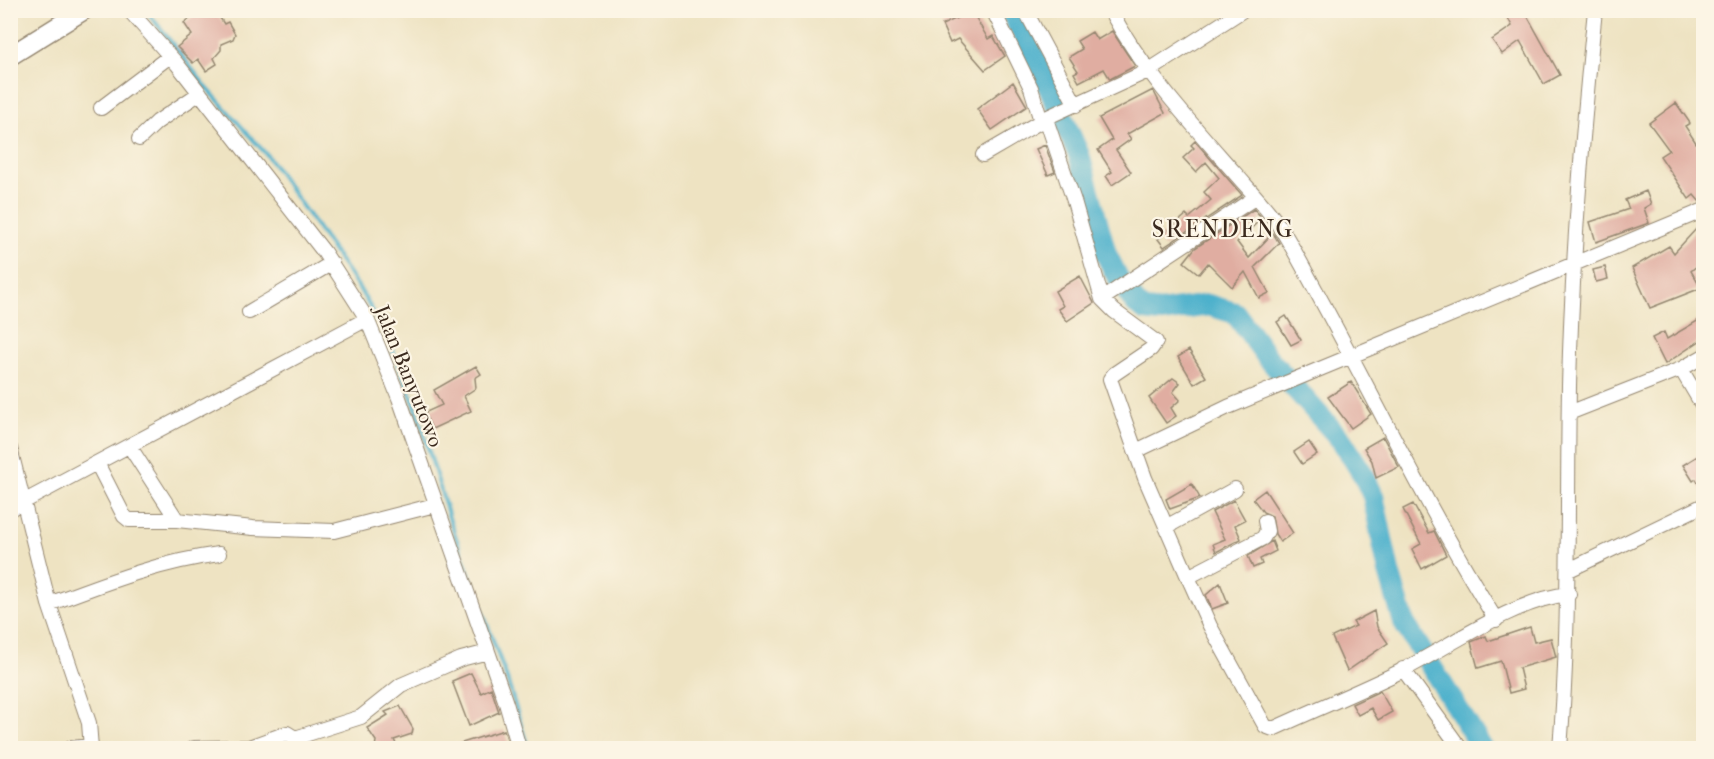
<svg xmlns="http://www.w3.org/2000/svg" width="1714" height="759" font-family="'IM FELL French Canon',serif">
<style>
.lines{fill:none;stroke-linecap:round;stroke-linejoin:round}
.stream{stroke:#4db1cc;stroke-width:4}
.river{stroke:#4db1cc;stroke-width:22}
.building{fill:#e0ada1}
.street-casing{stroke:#948670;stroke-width:16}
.secondary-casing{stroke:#948670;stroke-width:21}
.street{stroke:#fff;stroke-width:14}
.secondary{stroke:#fff;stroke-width:18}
.labels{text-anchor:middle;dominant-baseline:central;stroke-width:4.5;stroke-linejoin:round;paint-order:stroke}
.street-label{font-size:21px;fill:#3b2a1e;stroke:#fcf5e5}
.quarter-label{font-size:24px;letter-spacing:1.5px;fill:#3b2a1e;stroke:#fcf5e5}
</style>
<rect width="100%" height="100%" fill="#fcf5e5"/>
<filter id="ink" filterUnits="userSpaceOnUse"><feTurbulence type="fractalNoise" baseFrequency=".0167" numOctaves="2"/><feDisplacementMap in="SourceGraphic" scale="12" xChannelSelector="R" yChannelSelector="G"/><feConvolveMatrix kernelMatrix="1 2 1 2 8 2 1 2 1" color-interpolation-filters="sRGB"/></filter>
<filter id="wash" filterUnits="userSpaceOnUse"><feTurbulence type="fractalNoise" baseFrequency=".008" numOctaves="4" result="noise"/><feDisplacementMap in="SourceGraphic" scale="24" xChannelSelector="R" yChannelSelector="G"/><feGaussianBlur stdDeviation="1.35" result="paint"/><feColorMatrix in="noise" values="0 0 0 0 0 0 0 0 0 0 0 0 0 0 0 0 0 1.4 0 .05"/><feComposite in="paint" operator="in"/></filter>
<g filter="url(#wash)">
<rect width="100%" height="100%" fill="#eee3c2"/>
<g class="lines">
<!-- stream -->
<path class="stream" d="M 146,10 L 207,88 L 266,154 L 359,288 L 386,334 L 416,408 L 450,521 L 507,679 L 528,748"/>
<!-- river -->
<path class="river" d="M 1010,10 L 1038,63 L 1079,155 L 1106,254 L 1120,282 L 1136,304 L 1145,310 L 1161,312 L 1208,305 L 1235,313 L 1268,358 L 1342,441 L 1364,476 L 1373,496 L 1389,572 L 1404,623 L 1482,748"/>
</g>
<g id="blocks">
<!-- building -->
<path class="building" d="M 201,10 L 215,10 L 224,24 L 228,22 L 235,34 L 233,39 L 221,44 L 221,50 L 214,58 L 217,64 L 206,71 L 198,59 L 193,63 L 177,47 L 192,35 L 184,23 Z
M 1504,10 L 1524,10 L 1560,75 L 1544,84 L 1520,41 L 1502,54 L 1492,40 L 1512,26 Z
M 972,11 L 988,39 L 993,36 L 1005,56 L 985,70 L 958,39 L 950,43 L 942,25 Z
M 1112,31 L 1135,66 L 1110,79 L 1104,69 L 1079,82 L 1074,73 L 1078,71 L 1069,57 L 1082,49 L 1077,41 L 1092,32 L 1097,40 Z
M 1013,82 L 1027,106 L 992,130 L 977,109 Z
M 1153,90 L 1165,113 L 1127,134 L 1131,139 L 1116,150 L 1131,172 L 1112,185 L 1106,176 L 1112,172 L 1098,150 L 1112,140 L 1099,118 Z
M 1676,103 L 1690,123 L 1685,126 L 1704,155 L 1704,202 L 1700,202 L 1694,195 L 1689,199 L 1660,156 L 1669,150 L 1649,123 Z
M 1195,141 L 1242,195 L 1164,247 L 1158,239 L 1186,215 L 1189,218 L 1211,200 L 1204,192 L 1219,178 L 1206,162 L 1196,172 L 1183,158 L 1194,148 L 1191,145 Z
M 1045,145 L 1055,172 L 1048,175 L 1036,149 Z
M 1646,191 L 1651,204 L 1644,208 L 1649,223 L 1596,242 L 1590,222 L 1629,209 L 1625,200 Z
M 1254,209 L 1262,218 L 1237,242 L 1249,258 L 1273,233 L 1279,243 L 1255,267 L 1269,293 L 1259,298 L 1245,272 L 1232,287 L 1208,263 L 1199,274 L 1184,262 L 1195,248 Z
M 1697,228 L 1704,236 L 1704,260 L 1691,271 L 1701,288 L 1650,308 L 1632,268 L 1669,246 L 1674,253 Z
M 1605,267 L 1608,279 L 1596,282 L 1593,270 Z
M 1080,276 L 1094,303 L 1067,321 L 1058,309 L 1063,306 L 1055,291 Z
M 1286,316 L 1301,340 L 1291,345 L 1277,322 Z
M 1704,317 L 1704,338 L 1665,364 L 1652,338 L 1664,332 L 1667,339 Z
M 1189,350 L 1206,377 L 1194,384 L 1178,357 Z
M 476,366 L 481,374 L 475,378 L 476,388 L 464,396 L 471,411 L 432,429 L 424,413 L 442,405 L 434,390 Z
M 1173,378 L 1180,383 L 1173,392 L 1180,400 L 1171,408 L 1176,416 L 1166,423 L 1149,398 Z
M 1351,382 L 1371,414 L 1351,428 L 1328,397 Z
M 1383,437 L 1399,467 L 1376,478 L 1372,461 L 1364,448 Z
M 1309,442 L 1317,454 L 1302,464 L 1294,452 Z
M 1704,452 L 1704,495 L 1696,479 L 1693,481 L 1683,465 Z
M 1192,484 L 1200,498 L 1170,509 L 1166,499 Z
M 1265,490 L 1293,533 L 1280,542 L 1275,534 L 1272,516 L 1263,512 L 1253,499 Z
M 1234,500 L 1245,520 L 1235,525 L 1241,539 L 1216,552 L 1213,544 L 1225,539 L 1212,512 Z
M 1413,504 L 1429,533 L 1434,531 L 1446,555 L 1422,569 L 1412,549 L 1421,544 L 1403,509 Z
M 1272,541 L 1276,551 L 1260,559 L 1262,564 L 1253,568 L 1248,556 Z
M 1220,583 L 1228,603 L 1212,609 L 1206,595 Z
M 1374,611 L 1377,627 L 1388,643 L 1347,671 L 1332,637 L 1356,626 L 1353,622 Z
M 1530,627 L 1534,642 L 1551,638 L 1556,657 L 1519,668 L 1524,689 L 1509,693 L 1501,661 L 1478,668 L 1471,642 L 1486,636 L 1488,641 Z
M 471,673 L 481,693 L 491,688 L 499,712 L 469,726 L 452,681 Z
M 1380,691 L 1392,712 L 1378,720 L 1371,708 L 1358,715 L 1352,704 Z
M 400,706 L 413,729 L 412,734 L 394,740 L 396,744 L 387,748 L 375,748 L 376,741 L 367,728 L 388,715 L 385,712 Z
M 504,730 L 510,748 L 452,748 L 452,746 Z"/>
</g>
</g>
<g filter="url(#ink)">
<use href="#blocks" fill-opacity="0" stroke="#948670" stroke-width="1.5"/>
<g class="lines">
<defs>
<path id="street" d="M 129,10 L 177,64 L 324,252 L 367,319 L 399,398 L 506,703 L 519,748
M 993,10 L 1031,88 L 1041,121
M 1025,10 L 1076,105
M 1110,10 C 1143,71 1189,121 1234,172 C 1253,194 1274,215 1288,240 C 1359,365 1420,497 1496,620
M 101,108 L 170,56
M 1046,119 L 1074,201 L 1102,299 L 1114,311 L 1156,342 L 1151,349 L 1114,374 L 1110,379 L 1145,478 L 1188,577 L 1210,626 L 1265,726 L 1273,729 C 1316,709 1361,691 1403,670 C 1450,646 1516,599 1569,594
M 139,139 L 157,122 L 200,93
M 983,155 L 1050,116 L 1148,71 L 1243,10
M 1102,299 L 1256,197
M 249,312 L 332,263
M 1681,369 L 1704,408
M 1569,413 L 1681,369 L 1704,356
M 130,447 L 177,520
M 10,448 L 49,604 L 89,723 L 91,748
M 1136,451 L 1228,407 L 1702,211
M 98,465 L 124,516 L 129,520 L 177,520 L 253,528 L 334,531 L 435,505
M 10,509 L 367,319
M 1166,527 L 1235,489
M 1569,570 L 1704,505
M 1188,577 L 1263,538 L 1267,531 L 1265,521
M 49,604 C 105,583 159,562 219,554
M 1403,669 L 1460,748
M 71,748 L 91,746
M 194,748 L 249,747 L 287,733 L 295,738 L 361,717 L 401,685 L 461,659 L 488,652
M 1560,748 C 1570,627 1567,507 1569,386 C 1572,260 1582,135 1595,10"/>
<path id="secondary" d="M 10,56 L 84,10"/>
</defs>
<!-- street casing -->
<use href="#street" class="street-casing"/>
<!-- secondary casing -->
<use href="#secondary" class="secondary-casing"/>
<!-- street -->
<use href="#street" class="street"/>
<!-- secondary -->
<use href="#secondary" class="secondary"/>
</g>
</g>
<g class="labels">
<!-- street labels -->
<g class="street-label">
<text transform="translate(409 376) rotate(68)">Jalan Banyutowo</text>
</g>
<!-- quarter labels -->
<g class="quarter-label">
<text x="1223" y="229">SRENDENG</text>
</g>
</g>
<!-- margin -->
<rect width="1714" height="759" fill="none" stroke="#fcf5e5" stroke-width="36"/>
</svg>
